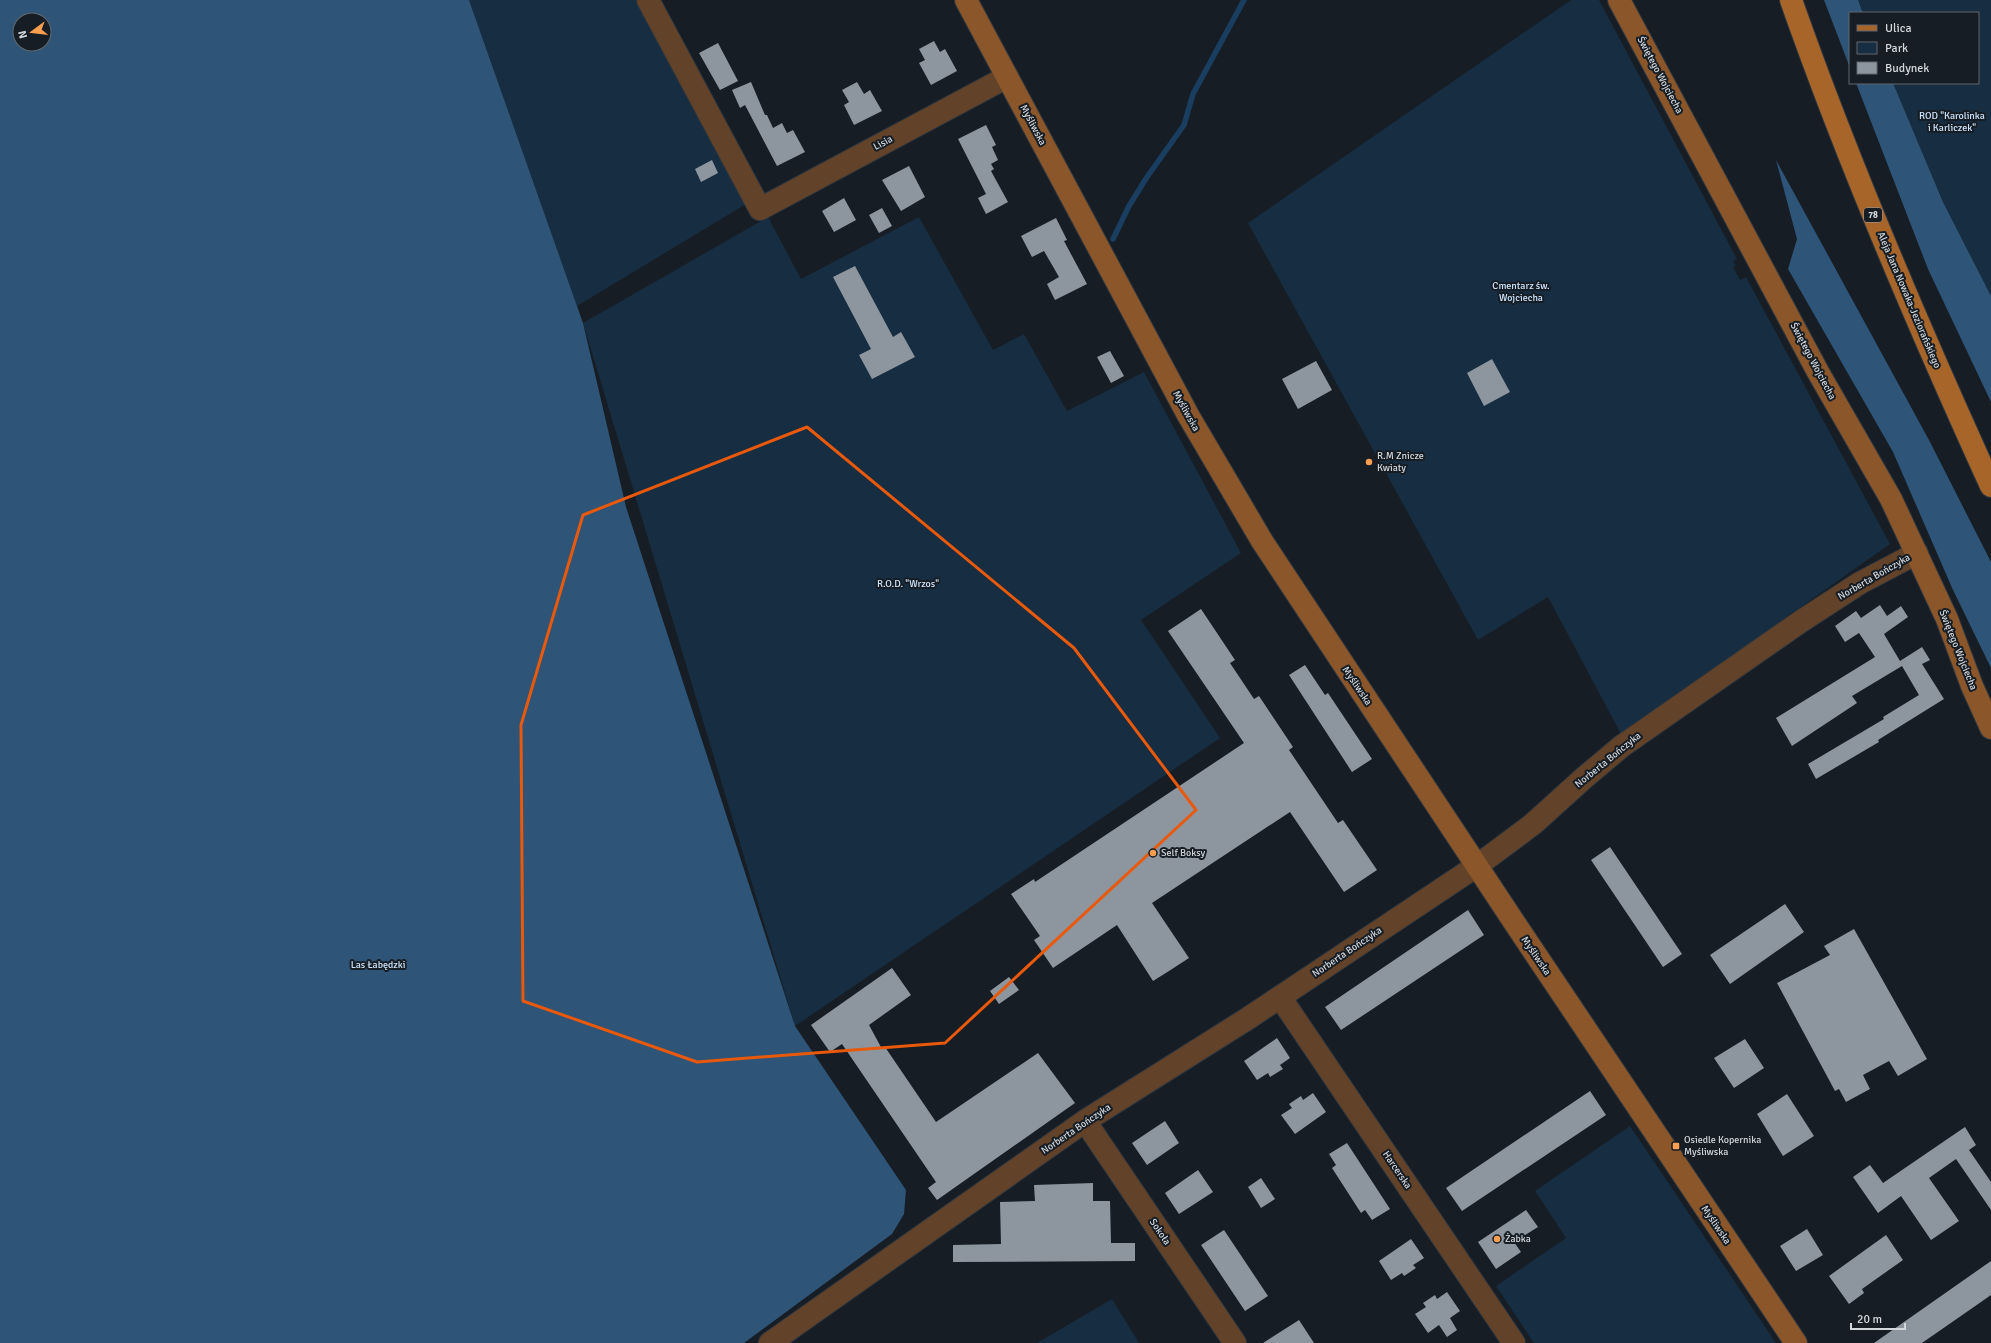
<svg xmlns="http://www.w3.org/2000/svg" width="1991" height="1343" font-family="Signika,sans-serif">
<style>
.green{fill:#172d41}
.forest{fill:#2e5477;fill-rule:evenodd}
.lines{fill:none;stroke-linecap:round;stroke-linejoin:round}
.stream{stroke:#193e60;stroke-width:5.5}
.building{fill:#8d969f}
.street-casing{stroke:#30373e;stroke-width:24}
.secondary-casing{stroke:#30373e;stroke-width:24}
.primary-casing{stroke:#30373e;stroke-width:24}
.street{stroke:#624228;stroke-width:22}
.secondary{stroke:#8a562a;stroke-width:22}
.primary{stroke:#a8652a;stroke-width:22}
.marked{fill:none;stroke:#e8590c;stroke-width:3;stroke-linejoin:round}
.poi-dot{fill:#fb9e50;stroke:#161d24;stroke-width:1.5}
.labels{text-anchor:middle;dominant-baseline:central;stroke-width:4;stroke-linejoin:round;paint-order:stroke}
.shield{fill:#161d24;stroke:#9a9fa5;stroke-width:1}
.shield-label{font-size:9px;font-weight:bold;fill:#d2d7dc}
.street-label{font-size:10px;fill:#d2d7dc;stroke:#161d24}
.park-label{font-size:10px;fill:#cee5fd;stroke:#161d24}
.poi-label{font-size:10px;fill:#d2d7dc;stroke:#161d24;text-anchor:start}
</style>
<rect width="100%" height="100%" fill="#161d24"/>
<!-- green -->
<path class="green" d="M 469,0 L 653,0 L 756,198 L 577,306 Z
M 1571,0 L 1599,0 L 1737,259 L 1733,261 L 1736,266 L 1733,267 L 1740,280 L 1746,277 L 1890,544 L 1621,734 L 1548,597 L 1478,640 L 1248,223 Z
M 1858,0 L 1991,0 L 1991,296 L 1943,202 L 1893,83 L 1978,83 L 1978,13 L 1863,13 Z
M 768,217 L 801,279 L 919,217 L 993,350 L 1024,334 L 1067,411 L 1144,372 L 1241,553 L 1141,620 L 1220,738 L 795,1026 L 583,323 Z
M 1630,1126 L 1776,1343 L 1534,1343 L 1496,1286 L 1566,1238 L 1535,1191 Z
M 1112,1299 L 1139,1343 L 1037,1343 Z"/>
<!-- forest -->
<path class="forest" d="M 0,0 L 469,0 L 583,323 L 626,507 L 795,1026 L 906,1190 L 904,1214 L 892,1234 L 744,1343 L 0,1343 ZM 20,20 L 44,20 L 44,44 L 20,44 Z
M 1824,0 L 1858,0 L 1863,13 L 1850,13 L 1850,68 Z
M 1856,83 L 1893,83 L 1943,202 L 1991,296 L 1991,402 L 1928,269 Z
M 1776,160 L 1929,440 L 1991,562 L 1991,668 L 1953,590 L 1893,452 L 1788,269 L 1797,239 Z"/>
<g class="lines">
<!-- stream -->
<path class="stream" d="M 1113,239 L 1129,206 L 1147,177 L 1184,125 L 1193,94 L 1244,0"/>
</g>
<!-- building -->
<path class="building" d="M 934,41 L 940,52 L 945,49 L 957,71 L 931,85 L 919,63 L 925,60 L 919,49 Z
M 718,43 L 738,81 L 720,90 L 699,53 Z
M 751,82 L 765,115 L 767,115 L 773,128 L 782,123 L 787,133 L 793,130 L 805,152 L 777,166 L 745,105 L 740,108 L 732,90 Z
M 857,82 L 864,94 L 870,90 L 882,111 L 854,125 L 844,105 L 849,102 L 842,90 Z
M 986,125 L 996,145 L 992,147 L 998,160 L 991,164 L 994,169 L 991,171 L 1008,202 L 986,214 L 978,198 L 986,194 L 958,139 Z
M 712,160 L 718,173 L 701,182 L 695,169 Z
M 909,166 L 925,197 L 901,211 L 882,180 Z
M 844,198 L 856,220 L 834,232 L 822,211 Z
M 882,208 L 892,226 L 879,233 L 869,215 Z
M 1056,218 L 1067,240 L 1064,241 L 1087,284 L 1055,300 L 1047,284 L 1059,277 L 1044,251 L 1032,257 L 1021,236 Z
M 855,266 L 893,337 L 901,332 L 915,357 L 872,379 L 859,355 L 871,349 L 833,277 Z
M 1110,351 L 1124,376 L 1111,383 L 1097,357 Z
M 1492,359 L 1510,392 L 1484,406 L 1467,373 Z
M 1316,361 L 1332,390 L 1298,409 L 1282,379 Z
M 1880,605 L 1887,616 L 1901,606 L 1908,617 L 1884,634 L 1900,661 L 1922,647 L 1930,660 L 1922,664 L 1944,699 L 1878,740 L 1879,742 L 1816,779 L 1808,764 L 1884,719 L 1883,717 L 1919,695 L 1902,666 L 1852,696 L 1857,703 L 1792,746 L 1776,718 L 1875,657 L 1859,633 L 1845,642 L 1835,626 L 1856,611 L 1861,618 Z
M 1201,609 L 1235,660 L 1230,663 L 1254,699 L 1259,696 L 1293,747 L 1289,750 L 1338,823 L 1343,820 L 1377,870 L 1344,892 L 1290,812 L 1152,903 L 1189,958 L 1169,971 L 1153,981 L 1117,925 L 1053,968 L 1034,940 L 1040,936 L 1011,894 L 1034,879 L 1035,882 L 1244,743 L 1168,631 Z
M 1305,665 L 1325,695 L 1328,693 L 1372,759 L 1352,772 L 1289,675 Z
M 1610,847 L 1682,954 L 1663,967 L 1591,860 Z
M 1785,904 L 1804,932 L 1730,984 L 1710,955 Z
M 1468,910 L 1484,935 L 1341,1030 L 1325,1007 Z
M 1854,929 L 1927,1059 L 1898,1076 L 1889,1061 L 1863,1075 L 1870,1089 L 1846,1102 L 1839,1089 L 1835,1091 L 1777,983 L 1830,955 L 1824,946 Z
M 892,968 L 911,995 L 869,1025 L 882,1049 L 885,1047 L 936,1122 L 1038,1053 L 1075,1103 L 937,1200 L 928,1188 L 936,1182 L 842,1044 L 830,1052 L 811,1025 Z
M 1009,977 L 1019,990 L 999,1004 L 990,991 Z
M 1277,1038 L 1290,1058 L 1280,1065 L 1283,1069 L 1270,1077 L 1268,1073 L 1257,1080 L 1244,1061 Z
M 1745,1039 L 1764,1068 L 1734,1088 L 1714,1058 Z
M 1590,1091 L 1606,1115 L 1462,1211 L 1446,1188 Z
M 1313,1093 L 1326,1112 L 1295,1134 L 1281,1115 L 1292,1108 L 1289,1104 L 1301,1096 L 1303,1100 Z
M 1787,1094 L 1814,1136 L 1783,1156 L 1757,1114 Z
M 1165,1121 L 1179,1143 L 1147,1165 L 1132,1143 Z
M 1965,1127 L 1976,1145 L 1969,1150 L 1991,1182 L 1991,1210 L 1956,1159 L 1929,1178 L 1959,1221 L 1931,1240 L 1901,1196 L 1878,1213 L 1853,1177 L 1870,1165 L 1883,1183 Z
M 1347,1143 L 1390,1209 L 1372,1220 L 1365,1210 L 1361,1213 L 1332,1168 L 1336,1165 L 1329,1154 Z
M 1198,1170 L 1213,1192 L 1179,1214 L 1165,1193 Z
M 1261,1178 L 1275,1199 L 1261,1208 L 1248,1187 Z
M 1093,1183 L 1093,1201 L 1110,1201 L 1111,1243 L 1135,1243 L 1135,1261 L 953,1262 L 953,1245 L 1001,1244 L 1000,1202 L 1035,1201 L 1034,1185 Z
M 1526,1210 L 1538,1227 L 1514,1242 L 1521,1252 L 1496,1269 L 1478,1242 Z
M 1807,1229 L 1823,1255 L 1796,1271 L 1780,1246 Z
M 1224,1230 L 1268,1296 L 1245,1311 L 1201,1245 Z
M 1886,1235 L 1903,1260 L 1862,1289 L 1864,1293 L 1849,1304 L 1829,1276 Z
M 1411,1239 L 1424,1258 L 1413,1265 L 1416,1268 L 1404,1276 L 1402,1273 L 1391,1280 L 1379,1261 Z
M 1991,1261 L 1991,1295 L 1981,1302 L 1922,1343 L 1874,1343 Z
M 1447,1292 L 1460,1311 L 1450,1318 L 1457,1330 L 1447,1337 L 1439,1325 L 1428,1333 L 1415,1314 L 1426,1307 L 1423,1303 L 1435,1295 L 1437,1299 Z
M 1299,1320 L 1314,1343 L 1263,1343 Z"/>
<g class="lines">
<defs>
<path id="street" d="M 648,0 L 760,209 L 1007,77
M 1280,997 L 1514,1343
M 1085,1121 L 1235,1343
M 770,1343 L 1085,1121 L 1247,1019 L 1478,865 L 1533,824 L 1585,777 L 1622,746 L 1800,622 L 1860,583 L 1917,553"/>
<path id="secondary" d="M 966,0 L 1188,415 L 1262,541 L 1514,922 L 1796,1343
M 1619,0 L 1818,372 L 1891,499 L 1947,619 L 1972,686 L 1991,728"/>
<path id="primary" d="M 1791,0 C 1849,165 1918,326 1991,486"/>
</defs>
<!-- street casing -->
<use href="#street" class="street-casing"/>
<!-- secondary casing -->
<use href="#secondary" class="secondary-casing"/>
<!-- primary casing -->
<use href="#primary" class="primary-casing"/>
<!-- street -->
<use href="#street" class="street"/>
<!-- secondary -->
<use href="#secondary" class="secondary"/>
<!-- primary -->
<use href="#primary" class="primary"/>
</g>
<!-- marked area -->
<path class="marked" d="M 807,427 L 1074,648 L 1196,810 L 945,1043 L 697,1062 L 523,1001 L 521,725 L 583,515 Z"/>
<!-- markers -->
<g class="poi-dot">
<circle cx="1369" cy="462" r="4"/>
<circle cx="1153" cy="853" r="4"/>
<rect x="1672" y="1142" width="8" height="8" rx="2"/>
<circle cx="1497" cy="1239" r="4"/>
</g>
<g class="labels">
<!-- shield labels -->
<rect class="shield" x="1864" y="208" width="18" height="14" rx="3"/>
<g class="shield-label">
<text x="1873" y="215">78</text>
</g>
<!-- street labels -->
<g class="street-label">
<text transform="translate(1660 75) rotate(62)">Świętego Wojciecha</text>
<text transform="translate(1033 125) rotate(62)">Myśliwska</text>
<text transform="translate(883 143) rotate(-28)">Lisia</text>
<text transform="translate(1909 300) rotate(67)">Aleja Jana Nowaka-Jeziorańskiego</text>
<text transform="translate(1813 361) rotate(62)">Świętego Wojciecha</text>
<text transform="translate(1186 411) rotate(61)">Myśliwska</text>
<text transform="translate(1874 577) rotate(-30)">Norberta Bończyka</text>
<text transform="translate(1958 650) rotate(68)">Świętego Wojciecha</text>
<text transform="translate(1357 686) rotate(56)">Myśliwska</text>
<text transform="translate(1608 760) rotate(-39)">Norberta Bończyka</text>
<text transform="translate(1347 952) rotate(-34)">Norberta Bończyka</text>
<text transform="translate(1536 956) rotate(56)">Myśliwska</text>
<text transform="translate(1076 1129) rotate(-34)">Norberta Bończyka</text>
<text transform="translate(1397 1170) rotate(56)">Harcerska</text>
<text transform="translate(1716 1225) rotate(56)">Myśliwska</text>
<text transform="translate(1160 1232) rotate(56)">Sokoła</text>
</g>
<!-- park labels -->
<g class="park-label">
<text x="1952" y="116">ROD "Karolinka<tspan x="1952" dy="12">i Karliczek"</tspan></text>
<text x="1521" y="286">Cmentarz św.<tspan x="1521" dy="12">Wojciecha</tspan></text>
<text x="908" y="584">R.O.D. "Wrzos"</text>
<text x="378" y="965">Las Łabędzki</text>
</g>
<!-- poi labels -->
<g class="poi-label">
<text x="1377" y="456">R.M Znicze<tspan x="1377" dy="12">Kwiaty</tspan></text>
<text x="1161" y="853">Self Boksy</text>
<text x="1684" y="1140">Osiedle Kopernika<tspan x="1684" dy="12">Myśliwska</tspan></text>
<text x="1505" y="1239">Żabka</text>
</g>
</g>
<!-- legend -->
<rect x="1849" y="12" width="130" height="72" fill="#161d24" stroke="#61676e"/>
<rect x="1857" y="25" width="20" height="6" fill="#a8652a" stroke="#61676e"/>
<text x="1885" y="32" font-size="12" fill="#d2d7dc">Ulica</text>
<rect x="1857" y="42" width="20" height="12" fill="#172d41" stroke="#61676e"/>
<text x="1885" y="52" font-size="12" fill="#d2d7dc">Park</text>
<rect x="1857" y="62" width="20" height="12" fill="#8d969f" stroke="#61676e"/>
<text x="1885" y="72" font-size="12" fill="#d2d7dc">Budynek</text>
<!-- north arrow -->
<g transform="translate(32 32) rotate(255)"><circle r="19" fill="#161d24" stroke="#61676e"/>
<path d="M0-3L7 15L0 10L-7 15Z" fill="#fb9e50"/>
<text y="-6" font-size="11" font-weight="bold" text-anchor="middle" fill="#d2d7dc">N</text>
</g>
<!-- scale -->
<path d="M1851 1323v6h54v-6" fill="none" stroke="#d2d7dc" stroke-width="2"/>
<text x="1857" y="1323" font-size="12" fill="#d2d7dc" stroke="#161d24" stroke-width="3" paint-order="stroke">20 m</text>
</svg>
